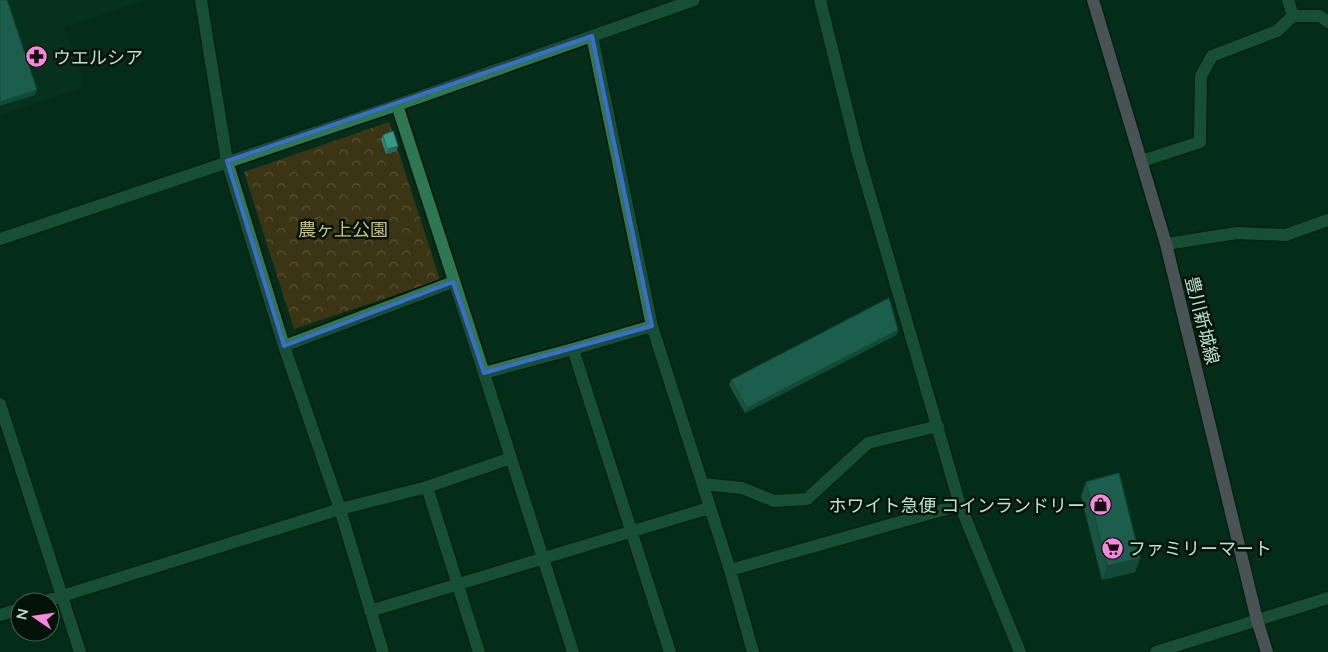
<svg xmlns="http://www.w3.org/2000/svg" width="1328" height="652" font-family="Lato,'Noto Sans JP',sans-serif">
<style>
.built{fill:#0a3923}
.park{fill:url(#park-crowns)}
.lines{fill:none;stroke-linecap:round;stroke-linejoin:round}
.minor-casing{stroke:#001308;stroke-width:15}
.major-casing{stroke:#001308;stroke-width:15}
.minor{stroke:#2d7852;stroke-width:12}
.major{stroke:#9e809c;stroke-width:12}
.wall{fill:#2f8474}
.shaded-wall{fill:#266c5e}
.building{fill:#379a87;stroke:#266c5e}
.marked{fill:none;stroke:#3d6bd5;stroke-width:4;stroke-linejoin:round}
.labels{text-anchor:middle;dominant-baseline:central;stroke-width:5;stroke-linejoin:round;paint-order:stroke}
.poi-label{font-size:18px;fill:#bde1cb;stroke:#001308;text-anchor:start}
.park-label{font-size:18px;fill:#d2c063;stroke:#001308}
.street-label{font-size:18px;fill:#bde1cb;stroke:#001308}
</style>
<defs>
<pattern id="park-crowns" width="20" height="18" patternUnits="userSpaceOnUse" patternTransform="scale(1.25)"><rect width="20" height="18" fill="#3c3513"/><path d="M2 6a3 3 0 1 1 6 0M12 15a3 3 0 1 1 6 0" fill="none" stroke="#565234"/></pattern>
</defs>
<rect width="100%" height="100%" fill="#042d1a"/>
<!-- built -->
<path class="built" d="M 0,0 L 145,0 L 65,27 L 84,87 L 0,115 Z"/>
<!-- park -->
<path class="park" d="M 389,122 L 440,280 L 294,329 L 244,172 Z"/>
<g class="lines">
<defs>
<path id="minor" d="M 201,0 L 227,161 L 284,346 L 340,509 L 383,652
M 820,0 L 858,154 L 960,505 L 1020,652
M 1288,0 L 1293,16 L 1320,16 L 1328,22
M 592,36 L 652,326 L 730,570 L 753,652
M 397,105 L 484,373
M 1142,161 L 1200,142 L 1201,76 L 1212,56 L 1277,31 L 1293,16
M 0,239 L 397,105 L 694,0
M 1166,244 L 1237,233 L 1286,235 L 1328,220
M 652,326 L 573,349 L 670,652
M 284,346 L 453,282
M 0,404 L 80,652
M 511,458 L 484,373 L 573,349
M 703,484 L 742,488 L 774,501 L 807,499 L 868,443 L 938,426
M 427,487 L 511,458 L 573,652
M 730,570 L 960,505
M 43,602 L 340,509 L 427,487 L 479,652
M 370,611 L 709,508
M 0,615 L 20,609
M 1156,652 L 1328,598"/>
<path id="major" d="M 1093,0 L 1166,244 L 1257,620 L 1267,652"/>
</defs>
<!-- minor casing -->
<use href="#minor" class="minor-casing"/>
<!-- major casing -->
<use href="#major" class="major-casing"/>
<!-- minor -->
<use href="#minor" class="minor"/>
<!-- major -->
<use href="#major" class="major"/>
</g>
<!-- wall -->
<path class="wall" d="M 383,135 L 398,146 L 396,151 L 386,154 L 381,140 Z
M 898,330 L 896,335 L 745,413 L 729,385 L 731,380 Z
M 1086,482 L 1140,558 L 1135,572 L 1102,580 L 1081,496 Z"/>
<!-- shaded-wall -->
<path class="shaded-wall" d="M 37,90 L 35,95 L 0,106 L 0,102 Z
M 398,146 L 396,151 L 386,154 L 387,149 Z
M 898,330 L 896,335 L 745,413 L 747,408 Z
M 1140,558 L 1135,572 L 1102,580 L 1107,566 Z"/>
<!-- building -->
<path class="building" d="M 0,0 L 7,0 L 37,90 L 0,102 Z
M 393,131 L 398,146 L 387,149 L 383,135 Z
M 889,298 L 898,330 L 747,408 L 731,380 Z
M 1119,473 L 1140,558 L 1107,566 L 1086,482 Z"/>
<!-- marked area -->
<path d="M0 0H1328V652H0ZM 592,36 L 652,326 L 484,373 L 453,282 L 284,346 L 227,161 Z" fill="#042d1a" fill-opacity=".55" fill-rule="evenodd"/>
<path class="marked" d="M 592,36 L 652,326 L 484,373 L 453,282 L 284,346 L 227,161 Z"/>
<!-- icons -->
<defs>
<symbol id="pharmacy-disc" viewBox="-11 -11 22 22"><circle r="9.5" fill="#ff85de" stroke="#001308"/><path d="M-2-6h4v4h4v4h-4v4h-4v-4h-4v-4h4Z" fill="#111"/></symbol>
<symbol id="shop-disc" viewBox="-11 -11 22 22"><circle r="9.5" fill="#ff85de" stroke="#001308"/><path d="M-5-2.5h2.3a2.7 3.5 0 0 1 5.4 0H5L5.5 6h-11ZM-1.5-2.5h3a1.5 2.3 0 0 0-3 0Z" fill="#111"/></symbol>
<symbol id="supermarket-disc" viewBox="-11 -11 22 22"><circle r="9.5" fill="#ff85de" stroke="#001308"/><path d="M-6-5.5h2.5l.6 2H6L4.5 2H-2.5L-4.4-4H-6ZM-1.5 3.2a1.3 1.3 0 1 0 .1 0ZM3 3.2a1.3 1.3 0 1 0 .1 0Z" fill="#111"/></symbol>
</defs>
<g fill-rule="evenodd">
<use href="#pharmacy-disc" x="24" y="44" width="25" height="25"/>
<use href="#shop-disc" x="1088" y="492" width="25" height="25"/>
<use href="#supermarket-disc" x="1100" y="536" width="25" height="25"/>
</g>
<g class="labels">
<!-- poi labels -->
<g class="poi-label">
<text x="53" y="57">ウエルシア</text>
<text x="1085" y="505" text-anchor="end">ホワイト急便 コインランドリー</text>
<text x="1128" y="548">ファミリーマート</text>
</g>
<!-- park labels -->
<g class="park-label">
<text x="343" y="229">農ヶ上公園</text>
</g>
<!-- street labels -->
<g class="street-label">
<text transform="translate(1203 320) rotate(76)">豊川新城線</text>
</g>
</g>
<!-- north arrow -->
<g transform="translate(35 617) rotate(283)"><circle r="24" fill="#001308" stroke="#4c6556"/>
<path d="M0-4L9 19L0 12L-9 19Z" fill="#ff85de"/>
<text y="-8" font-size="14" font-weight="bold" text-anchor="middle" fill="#bde1cb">N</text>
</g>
</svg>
